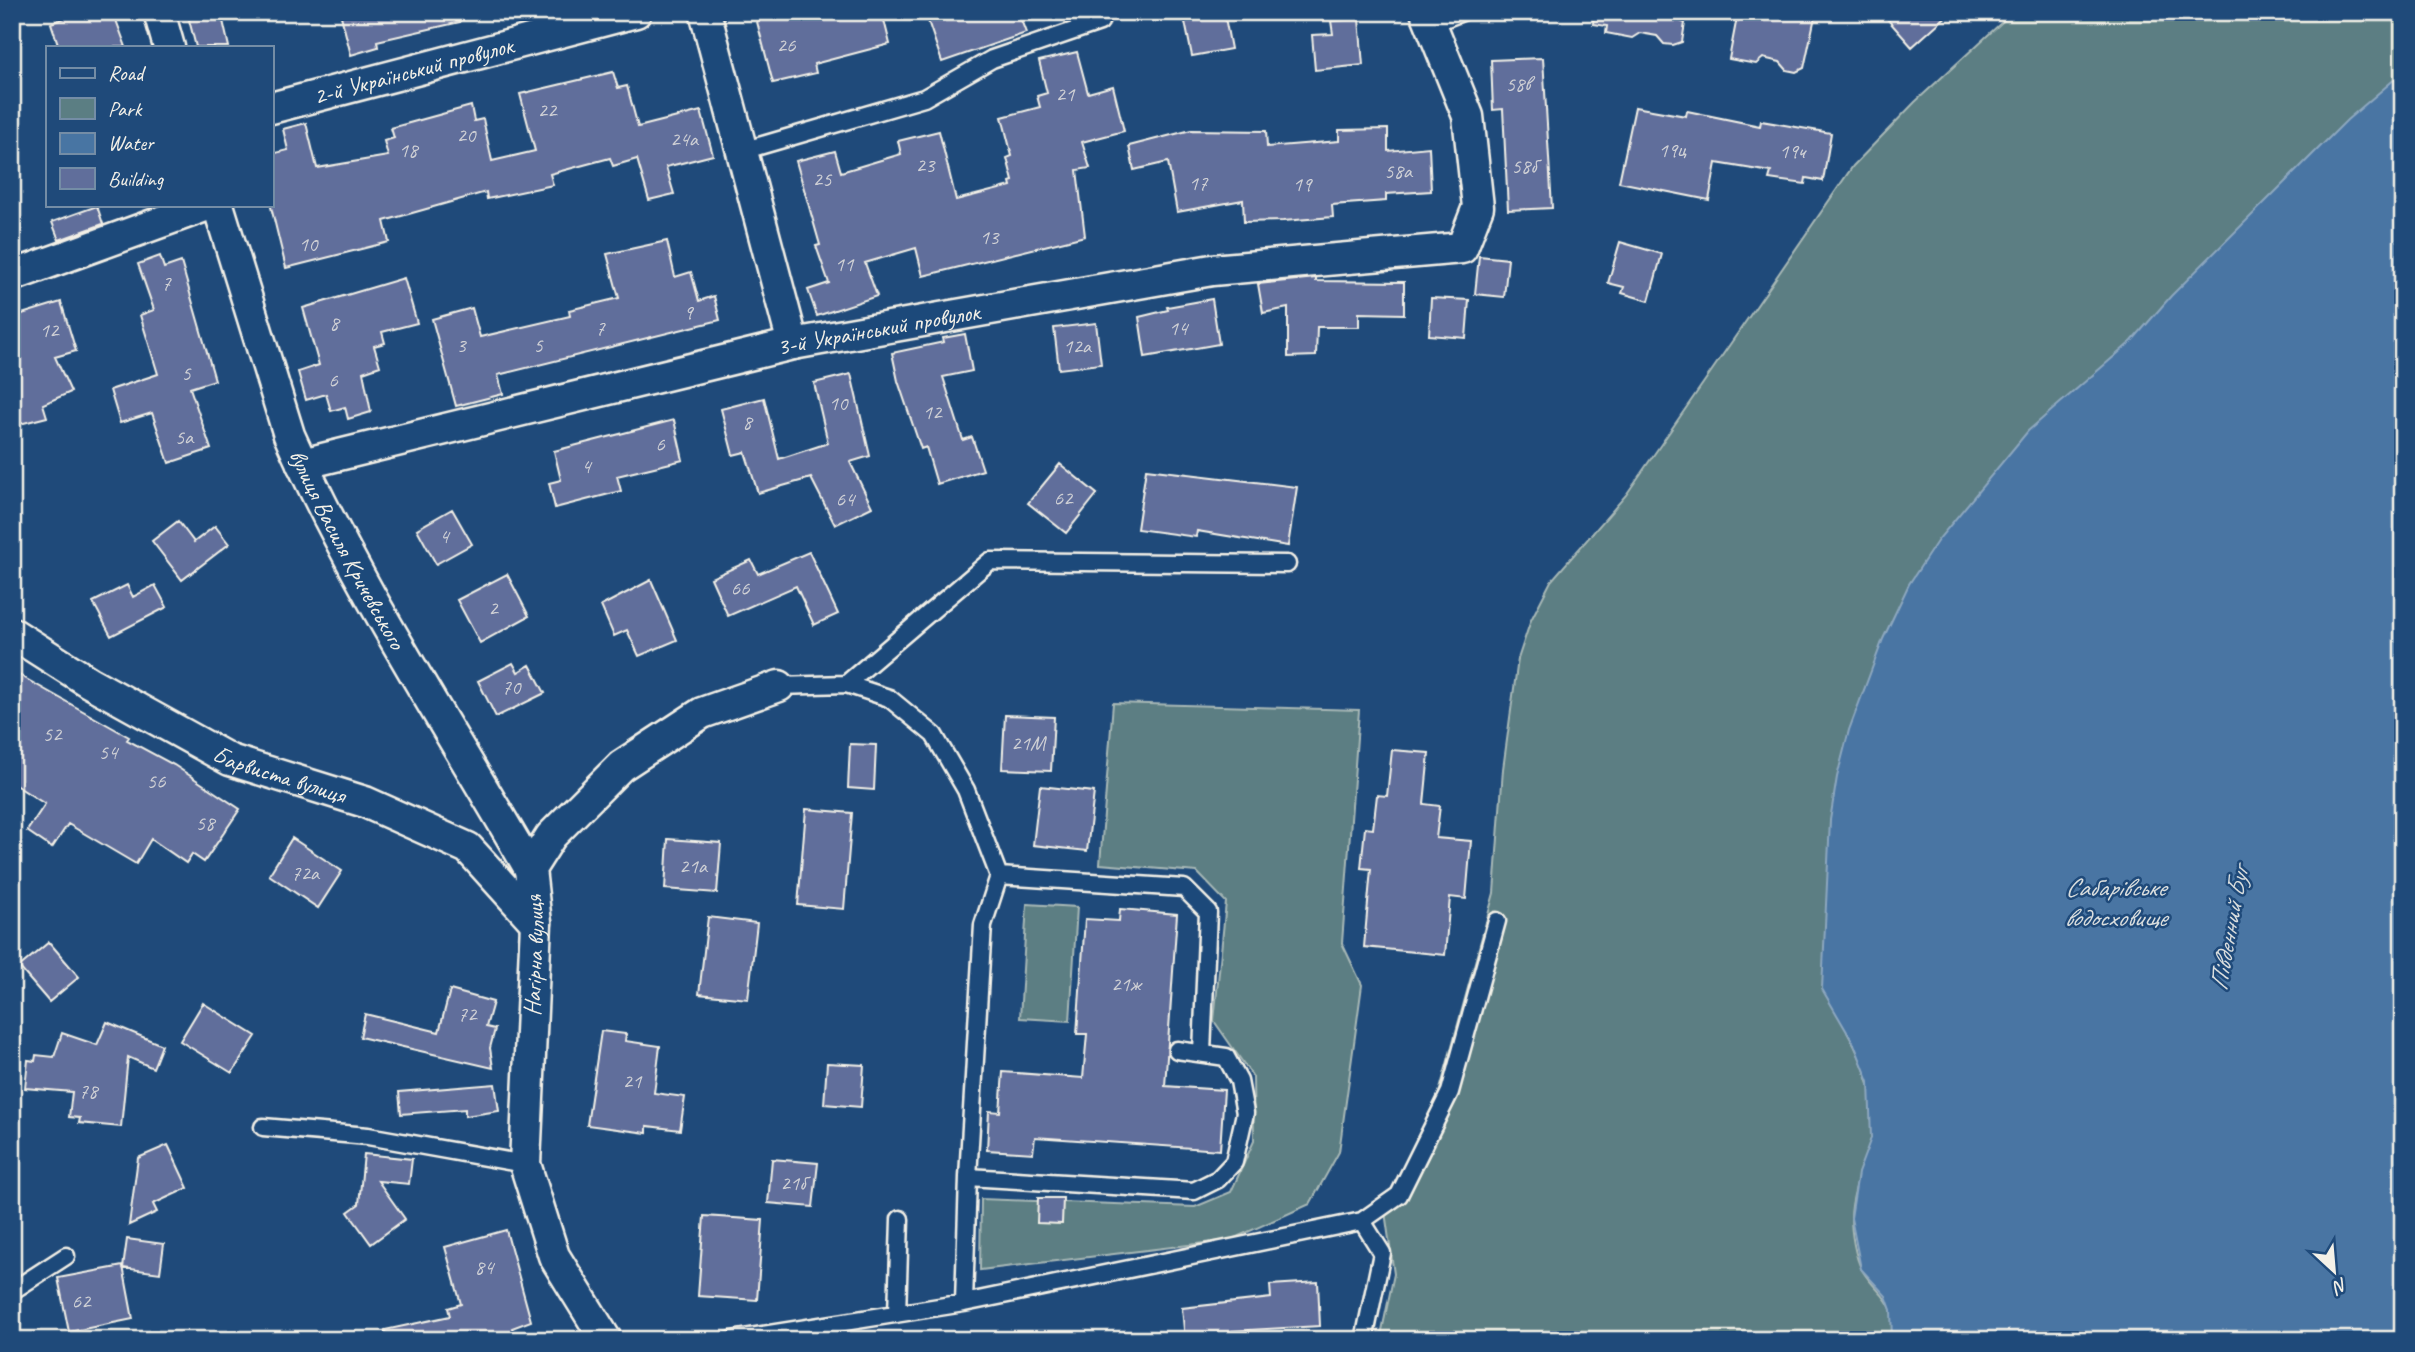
<svg xmlns="http://www.w3.org/2000/svg" width="2415" height="1352" font-family="Caveat,sans-serif">
<style>
.green{fill:#5b7e83;stroke:#a8b8b6;stroke-width:2}
.water{fill:#4875a3;stroke:#8da7bf;stroke-width:2}
.building{fill:#606e9b;stroke:#f4f1e8;stroke-width:2}
.lines{fill:none;stroke-linecap:round;stroke-linejoin:round}
.lane-casing{stroke:#f4f1e8;stroke-width:21}
.street-casing{stroke:#f4f1e8;stroke-width:35}
.lane{stroke:#1f4a7a;stroke-width:16}
.street{stroke:#1f4a7a;stroke-width:30}
.labels{text-anchor:middle;dominant-baseline:central;stroke-width:5;stroke-linejoin:round;paint-order:stroke}
.number-label{font-size:21px;fill:#cfd0d5}
.street-label{font-size:24px;fill:#f4f1e8;stroke:#1f4a7a}
.water-label{font-size:26px;font-style:italic;fill:#dadede;stroke:#1f4a7a}
</style>
<rect width="100%" height="100%" fill="#1f4a7a"/>
<filter id="ink" filterUnits="userSpaceOnUse"><feTurbulence type="fractalNoise" baseFrequency=".0143" numOctaves="2"/><feDisplacementMap in="SourceGraphic" scale="14" xChannelSelector="R" yChannelSelector="G"/><feConvolveMatrix kernelMatrix="1 2 1 2 8 2 1 2 1" color-interpolation-filters="sRGB"/></filter>
<g filter="url(#ink)">
<!-- green -->
<path class="green" d="M 2013,12 L 2403,12 L 2403,174 L 1847,1032 C 1864,1062 1880,1104 1871,1140 C 1864,1166 1852,1189 1851,1217 C 1851,1232 1855,1257 1862,1270 C 1879,1298 1899,1298 1892,1340 L 1380,1340 L 1394,1274 L 1384,1205 L 1436,1104 L 1494,893 L 1503,769 L 1518,659 L 1531,620 L 1551,581 L 1626,495 L 1853,166 L 1915,102 Z
M 1113,703 L 1359,710 L 1342,943 L 1362,985 L 1339,1152 L 1310,1204 L 1230,1240 L 980,1270 L 981,1199 L 1195,1207 L 1231,1192 L 1254,1141 L 1253,1077 L 1214,1021 L 1226,902 L 1197,872 L 1100,864 Z
M 1027,904 L 1077,907 L 1070,1021 L 1020,1018 Z"/>
<!-- water -->
<path class="water" d="M 2403,72 L 2403,1340 L 1892,1340 L 1891,1310 L 1886,1296 L 1861,1269 L 1851,1218 L 1858,1173 L 1871,1138 L 1869,1082 L 1854,1044 L 1822,989 L 1830,820 L 1837,777 L 1849,730 L 1883,639 L 1909,584 L 1938,540 L 2028,431 L 2132,341 L 2171,296 L 2347,120 Z"/>
<!-- building -->
<path class="building" d="M 81,12 L 113,12 L 126,47 L 59,47 L 51,23 Z
M 187,12 L 221,12 L 229,47 L 196,47 Z
M 340,12 L 459,12 L 460,22 L 377,41 L 378,47 L 351,55 Z
M 779,12 L 882,12 L 890,44 L 814,64 L 816,73 L 773,83 L 756,18 Z
M 925,12 L 1018,12 L 1026,33 L 942,62 Z
M 1183,12 L 1224,12 L 1231,49 L 1192,56 Z
M 1594,12 L 1682,12 L 1680,21 L 1685,23 L 1682,42 L 1673,45 L 1664,44 L 1657,36 L 1640,33 L 1632,38 L 1606,33 L 1607,26 L 1593,24 Z
M 1738,12 L 1816,12 L 1804,68 L 1796,72 L 1787,70 L 1780,62 L 1763,58 L 1756,64 L 1729,59 Z
M 1881,12 L 1951,12 L 1912,47 Z
M 1359,19 L 1363,65 L 1315,70 L 1312,35 L 1333,34 L 1331,21 Z
M 1077,52 L 1088,93 L 1113,86 L 1124,131 L 1082,142 L 1090,168 L 1077,170 L 1085,236 L 923,276 L 916,248 L 865,263 L 877,296 L 817,316 L 808,290 L 829,283 L 816,246 L 820,245 L 796,161 L 835,151 L 841,172 L 901,154 L 898,141 L 939,131 L 956,200 L 1011,186 L 1010,182 L 1013,181 L 1007,158 L 1012,156 L 1002,117 L 1040,107 L 1037,96 L 1047,93 L 1039,61 Z
M 1543,58 L 1552,208 L 1508,210 L 1503,109 L 1493,110 L 1491,60 Z
M 613,72 L 618,88 L 627,86 L 638,127 L 701,111 L 713,155 L 666,167 L 674,194 L 649,200 L 637,159 L 613,166 L 610,158 L 550,174 L 553,185 L 487,199 L 486,192 L 384,221 L 389,242 L 286,268 L 271,207 L 271,154 L 288,150 L 283,129 L 306,123 L 317,168 L 388,156 L 384,141 L 394,138 L 391,128 L 471,106 L 474,121 L 483,119 L 492,161 L 535,151 L 520,94 Z
M 1635,107 L 1686,116 L 1687,111 L 1760,126 L 1761,121 L 1831,133 L 1823,181 L 1806,178 L 1805,184 L 1769,179 L 1771,172 L 1716,163 L 1709,200 L 1619,182 Z
M 1388,129 L 1388,151 L 1429,147 L 1431,191 L 1386,194 L 1386,201 L 1332,205 L 1333,217 L 1283,221 L 1244,222 L 1243,200 L 1177,212 L 1168,162 L 1134,170 L 1129,146 L 1191,130 L 1266,131 L 1267,147 L 1339,141 L 1339,130 Z
M 97,206 L 103,224 L 59,240 L 52,222 Z
M 667,241 L 675,277 L 691,272 L 699,301 L 714,296 L 720,320 L 498,375 L 503,394 L 456,406 L 432,319 L 472,308 L 480,337 L 570,316 L 569,310 L 619,298 L 607,254 Z
M 1620,242 L 1662,254 L 1649,301 L 1622,293 L 1624,287 L 1608,283 Z
M 160,256 L 164,268 L 181,262 L 215,380 L 190,388 L 211,449 L 169,463 L 152,413 L 120,423 L 110,390 L 158,374 L 140,315 L 154,310 L 138,264 Z
M 1479,256 L 1508,259 L 1504,297 L 1475,294 Z
M 404,278 L 417,323 L 382,332 L 385,343 L 374,346 L 380,366 L 363,372 L 371,412 L 348,419 L 345,407 L 331,411 L 326,394 L 306,400 L 298,372 L 319,365 L 303,308 Z
M 1316,278 L 1316,281 L 1404,282 L 1404,314 L 1359,313 L 1359,327 L 1317,327 L 1316,356 L 1288,357 L 1288,308 L 1263,313 L 1258,284 Z
M 1431,298 L 1469,300 L 1466,338 L 1429,335 Z
M 1212,299 L 1219,344 L 1145,357 L 1139,317 L 1168,310 L 1167,307 Z
M 61,302 L 76,351 L 55,357 L 71,392 L 43,404 L 47,417 L 12,426 L 12,317 Z
M 1096,323 L 1101,364 L 1059,369 L 1054,328 Z
M 965,334 L 972,371 L 943,377 L 963,440 L 972,437 L 983,470 L 937,484 L 926,447 L 921,449 L 898,381 L 892,353 L 944,342 L 943,338 Z
M 851,374 L 870,456 L 850,462 L 872,507 L 835,525 L 811,478 L 758,493 L 745,452 L 733,455 L 721,409 L 764,398 L 779,459 L 828,443 L 814,383 Z
M 674,420 L 683,460 L 617,476 L 621,491 L 555,508 L 549,483 L 561,480 L 554,451 Z
M 1060,464 L 1097,494 L 1066,533 L 1028,503 Z
M 1146,469 L 1297,487 L 1288,546 L 1197,531 L 1196,537 L 1137,529 Z
M 452,509 L 472,544 L 436,564 L 417,529 Z
M 178,521 L 194,542 L 215,526 L 229,544 L 182,580 L 152,541 Z
M 809,552 L 838,614 L 814,625 L 796,586 L 728,616 L 711,578 L 751,560 L 758,574 Z
M 507,574 L 529,616 L 480,643 L 457,600 Z
M 651,580 L 677,640 L 639,656 L 627,630 L 614,636 L 601,606 Z
M 127,585 L 133,597 L 155,585 L 167,607 L 111,636 L 93,602 Z
M 513,663 L 518,672 L 530,665 L 545,693 L 496,717 L 478,681 Z
M 12,671 L 129,737 L 127,740 L 174,765 L 240,809 L 204,862 L 192,854 L 186,863 L 151,839 L 136,864 L 68,824 L 52,848 L 27,831 L 45,804 L 12,783 Z
M 1005,715 L 1054,717 L 1051,771 L 1002,769 Z
M 850,744 L 876,745 L 874,790 L 848,788 Z
M 1392,750 L 1429,753 L 1424,804 L 1440,806 L 1436,838 L 1471,841 L 1466,899 L 1450,897 L 1445,955 L 1364,947 L 1371,869 L 1361,868 L 1365,828 L 1373,829 L 1377,795 L 1387,796 Z
M 1040,786 L 1094,792 L 1087,851 L 1033,845 Z
M 806,809 L 852,813 L 844,909 L 798,905 Z
M 292,838 L 342,871 L 318,908 L 269,875 Z
M 668,839 L 721,843 L 717,893 L 665,889 Z
M 1120,909 L 1177,914 L 1165,1086 L 1224,1090 L 1220,1150 L 1035,1137 L 1033,1153 L 987,1150 L 989,1111 L 1000,1112 L 1003,1072 L 1083,1078 L 1087,1034 L 1077,1034 L 1085,919 L 1119,921 Z
M 708,917 L 757,923 L 748,999 L 699,994 Z
M 49,942 L 79,977 L 49,1002 L 19,967 Z
M 450,990 L 493,1002 L 486,1027 L 495,1029 L 490,1048 L 493,1068 L 360,1037 L 365,1014 L 439,1032 Z
M 203,1003 L 256,1036 L 232,1073 L 180,1041 Z
M 107,1022 L 162,1045 L 153,1068 L 128,1057 L 121,1127 L 79,1123 L 80,1118 L 69,1117 L 72,1092 L 25,1088 L 28,1060 L 35,1061 L 36,1055 L 54,1057 L 62,1033 L 97,1045 Z
M 601,1031 L 626,1034 L 625,1041 L 660,1046 L 654,1093 L 685,1097 L 680,1130 L 647,1126 L 647,1133 L 587,1125 Z
M 827,1063 L 864,1065 L 861,1107 L 824,1104 Z
M 495,1084 L 499,1111 L 465,1116 L 465,1109 L 401,1114 L 399,1092 Z
M 168,1145 L 188,1188 L 153,1204 L 157,1212 L 129,1225 L 138,1158 Z
M 364,1154 L 412,1159 L 409,1184 L 378,1181 L 405,1219 L 371,1244 L 348,1212 L 359,1204 Z
M 772,1159 L 818,1163 L 813,1207 L 768,1203 Z
M 1038,1198 L 1063,1198 L 1062,1224 L 1037,1223 Z
M 704,1216 L 763,1220 L 757,1300 L 698,1296 Z
M 506,1230 L 531,1321 L 512,1328 L 518,1340 L 386,1340 L 385,1330 L 450,1316 L 448,1308 L 461,1304 L 445,1247 Z
M 127,1239 L 164,1244 L 160,1273 L 123,1268 Z
M 123,1266 L 133,1319 L 69,1332 L 58,1278 Z
M 1318,1282 L 1320,1326 L 1232,1331 L 1233,1340 L 1185,1340 L 1182,1308 L 1271,1298 L 1270,1285 Z"/>
<g class="lines">
<defs>
<path id="lane" d="M 1431,24 L 1462,12
M 742,151 L 924,98 L 992,59 L 1100,22
M 846,684 L 990,561 L 1287,564
M 779,686 L 846,684 L 889,698 L 934,735 L 966,790 L 999,876 L 983,925 L 968,1177 L 964,1303
M 999,876 L 1184,888 L 1208,912 L 1202,1052
M 263,1127 L 368,1136 L 525,1164
M 968,1177 L 1194,1191 L 1218,1179 L 1234,1162 L 1245,1113 L 1239,1081 L 1226,1057 L 1177,1050
M 1362,1221 L 1382,1253 L 1364,1340
M 12,1291 L 66,1256
M 897,1314 L 900,1219
M 731,1340 L 964,1303 L 1362,1221 L 1399,1195 L 1450,1092 L 1497,921"/>
<g id="street">
<path d="M 159,12 L 169,47"/>
<path d="M 705,12 L 793,344"/>
<path id="s1" d="M 271,108 L 636,12"/>
<path id="s2" d="M 218,205 L 289,435 C 356,586 448,726 530,869"/>
<path d="M 12,276 L 208,205"/>
<path id="s3" d="M 302,464 L 793,344 L 1212,270 L 1462,248 L 1478,207 L 1468,116 L 1426,12"/>
<path id="s4" d="M 12,633 L 89,682 L 230,760 L 365,802 L 468,848 L 536,923"/>
<path id="s5" d="M 606,1340 L 554,1256 L 525,1164 L 536,923 L 530,869 L 551,836 L 621,766 L 702,713 L 779,686"/>
</g>
</defs>
<!-- lane casing -->
<use href="#lane" class="lane-casing"/>
<!-- street casing -->
<use href="#street" class="street-casing"/>
<!-- lane -->
<use href="#lane" class="lane"/>
<!-- street -->
<use href="#street" class="street"/>
</g>
</g>
<g class="labels">
<!-- number labels -->
<g class="number-label">
<text x="786" y="45">26</text>
<text x="1518" y="84">58в</text>
<text x="1065" y="94">21</text>
<text x="547" y="110">22</text>
<text x="466" y="135">20</text>
<text x="684" y="139">24а</text>
<text x="408" y="150">18</text>
<text x="1672" y="150">19ц</text>
<text x="1792" y="151">19ч</text>
<text x="925" y="165">23</text>
<text x="1524" y="166">58б</text>
<text x="1398" y="171">58а</text>
<text x="822" y="179">25</text>
<text x="1198" y="183">17</text>
<text x="1302" y="184">19</text>
<text x="989" y="237">13</text>
<text x="308" y="244">10</text>
<text x="844" y="264">11</text>
<text x="166" y="283">7</text>
<text x="688" y="312">9</text>
<text x="334" y="323">8</text>
<text x="600" y="328">7</text>
<text x="1178" y="328">14</text>
<text x="49" y="330">12</text>
<text x="461" y="345">3</text>
<text x="538" y="345">5</text>
<text x="1077" y="346">12а</text>
<text x="186" y="373">5</text>
<text x="333" y="380">6</text>
<text x="838" y="403">10</text>
<text x="932" y="412">12</text>
<text x="747" y="422">8</text>
<text x="184" y="437">5а</text>
<text x="660" y="444">6</text>
<text x="586" y="466">4</text>
<text x="1063" y="498">62</text>
<text x="845" y="499">64</text>
<text x="444" y="536">4</text>
<text x="740" y="588">66</text>
<text x="493" y="608">2</text>
<text x="511" y="687">70</text>
<text x="52" y="734">52</text>
<text x="1028" y="743">21М</text>
<text x="108" y="752">54</text>
<text x="156" y="781">56</text>
<text x="205" y="823">58</text>
<text x="693" y="866">21а</text>
<text x="305" y="873">72а</text>
<text x="1126" y="984">21ж</text>
<text x="467" y="1014">72</text>
<text x="632" y="1081">21</text>
<text x="88" y="1091">78</text>
<text x="793" y="1183">21б</text>
<text x="484" y="1267">84</text>
<text x="81" y="1301">62</text>
</g>
<!-- street labels -->
<g class="street-label">
<text stroke="none"><textPath href="#s1" startOffset="147">2-й Український провулок</textPath></text>
<text stroke="none"><textPath href="#s3" startOffset="592">3-й Український провулок</textPath></text>
<text stroke="none"><textPath href="#s2" startOffset="369">вулиця Василя Кричевського</textPath></text>
<text stroke="none"><textPath href="#s4" startOffset="304">Барвиста вулиця</textPath></text>
<text stroke="none"><textPath href="#s5" startOffset="404">Нагірна вулиця</textPath></text>
</g>
<!-- water labels -->
<g class="water-label">
<text x="2115" y="887">Сабарівське<tspan x="2115" dy="30">водосховище</tspan></text>
<text transform="translate(2229 929) rotate(-80)">Південний Буг</text>
</g>
</g>
<!-- margin -->
<rect width="2415" height="1352" fill="none" stroke="#1f4a7a" stroke-width="42"/>
<rect x="21" y="21" width="2373" height="1310" fill="none" stroke="#f4f1e8" stroke-width="2.5" filter="url(#ink)"/>
<!-- legend -->
<rect x="46" y="46" width="228" height="161" fill="#1f4a7a" stroke="#748da6" stroke-width="2"/>
<rect x="60" y="68" width="35" height="10" fill="#1f4a7a" stroke="#748da6" stroke-width="2"/>
<text x="108" y="80" font-size="21" fill="#f4f1e8">Road</text>
<rect x="60" y="98" width="35" height="21" fill="#5b7e83" stroke="#748da6" stroke-width="2"/>
<text x="108" y="116" font-size="21" fill="#f4f1e8">Park</text>
<rect x="60" y="133" width="35" height="21" fill="#4875a3" stroke="#748da6" stroke-width="2"/>
<text x="108" y="150" font-size="21" fill="#f4f1e8">Water</text>
<rect x="60" y="168" width="35" height="21" fill="#606e9b" stroke="#748da6" stroke-width="2"/>
<text x="108" y="186" font-size="21" fill="#f4f1e8">Building</text>
<!-- north arrow -->
<g transform="translate(2334 1271) rotate(154)" stroke="#1f4a7a" stroke-width="5" paint-order="stroke">
<path d="M0-5L12 26L0 18L-12 26Z" fill="#f4f1e8"/>
<text y="-10" font-size="19" font-weight="bold" text-anchor="middle" fill="#f4f1e8">N</text>
</g>
</svg>
